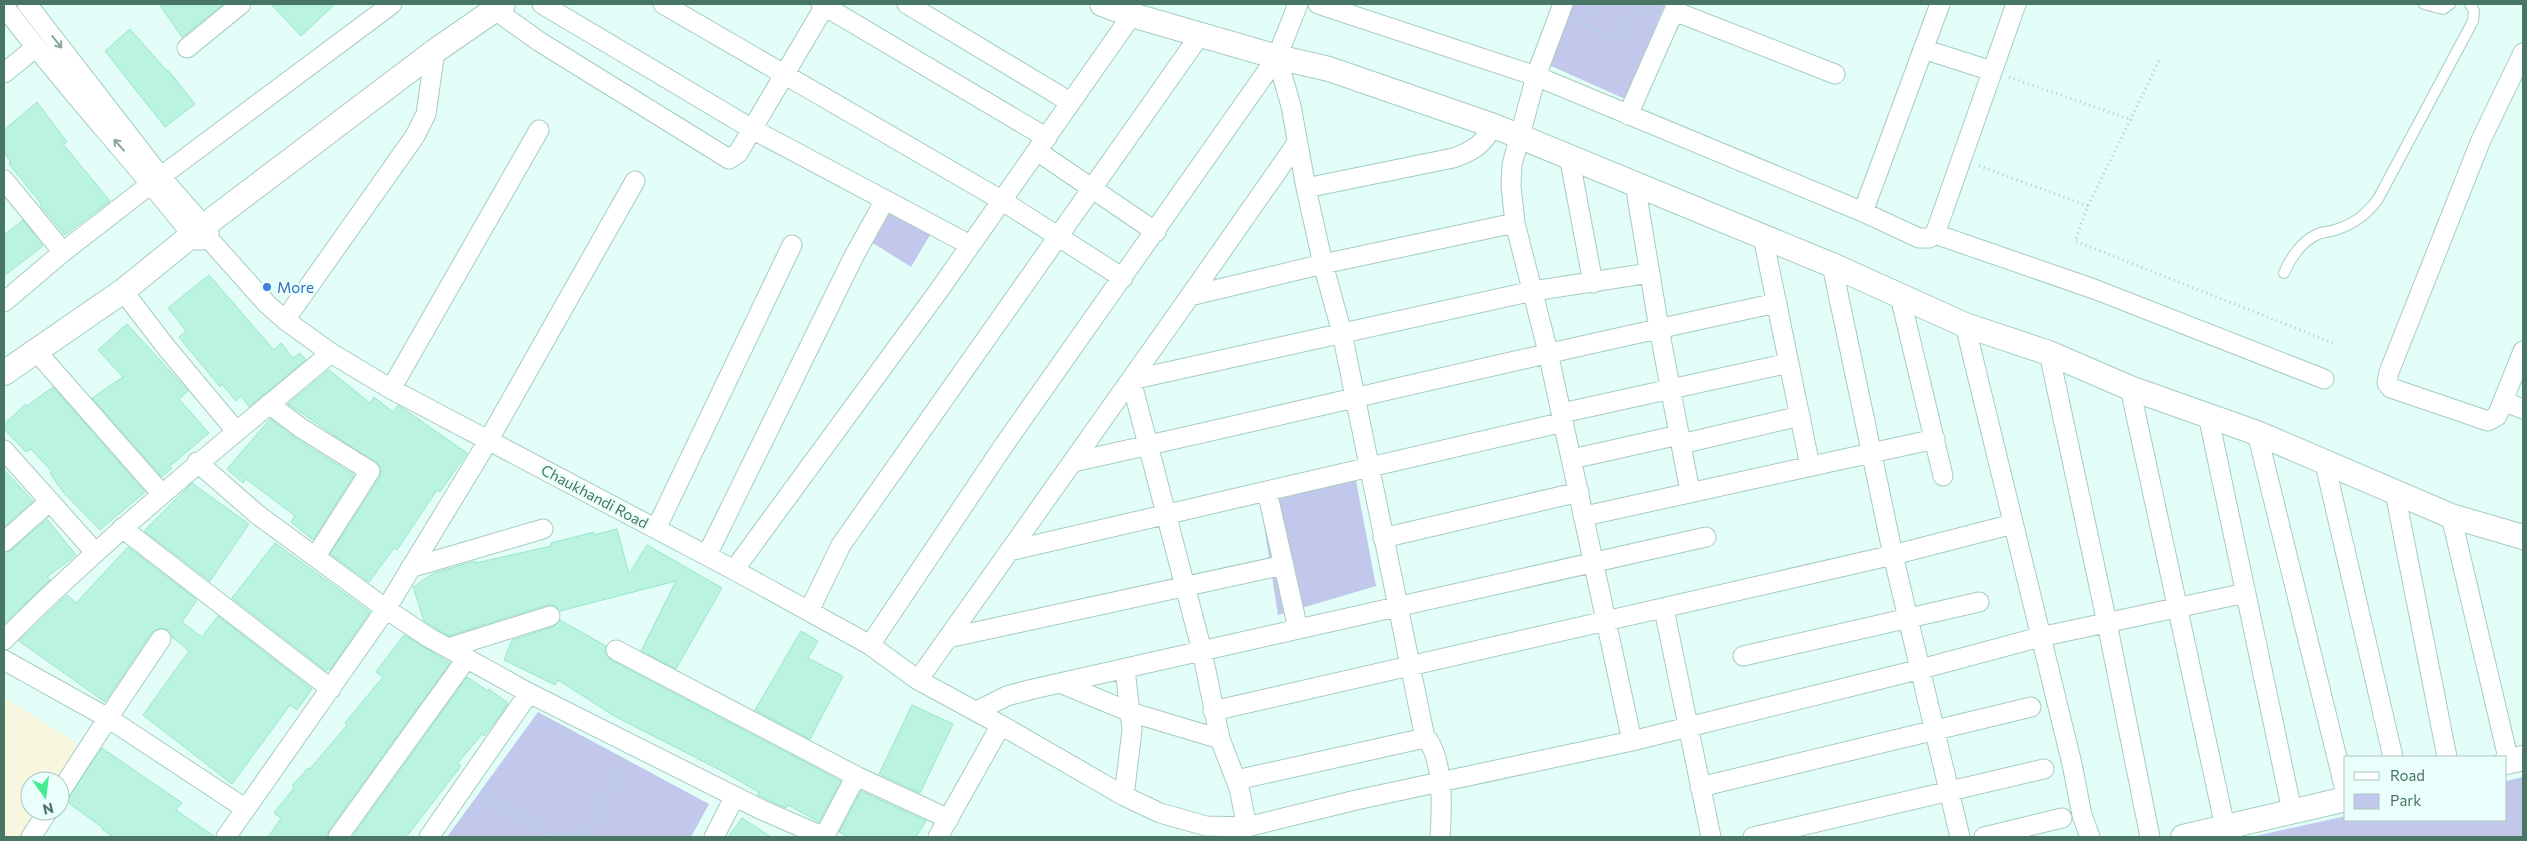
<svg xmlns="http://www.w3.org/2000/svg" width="2527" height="841" font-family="Commissioner,sans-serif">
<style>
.education{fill:#f9f6e0}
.green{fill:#c1c8eb}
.building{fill:#baf3df;stroke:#9ae6ca}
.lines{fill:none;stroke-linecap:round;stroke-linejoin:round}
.service-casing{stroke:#a6ccc1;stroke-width:12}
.minor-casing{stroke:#a6ccc1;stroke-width:21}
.tertiary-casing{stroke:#a6ccc1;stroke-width:26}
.path{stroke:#9dd8c3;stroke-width:3;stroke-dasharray:1 4;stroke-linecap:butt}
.service{stroke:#fff;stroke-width:10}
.minor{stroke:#fff;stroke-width:19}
.tertiary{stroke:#fff;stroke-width:24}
.oneway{stroke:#88a69a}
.shop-dot{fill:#3f7fe0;stroke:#eafffc;stroke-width:2}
.labels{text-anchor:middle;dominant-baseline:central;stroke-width:5;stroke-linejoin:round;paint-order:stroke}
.shop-label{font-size:15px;fill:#366cbe;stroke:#eafffc;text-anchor:start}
.street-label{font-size:15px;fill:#487664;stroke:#eafffc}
</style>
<rect width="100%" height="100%" fill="#e3fdf9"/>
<!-- education -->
<path class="education" d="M 4,697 L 78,744 L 55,781 L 30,781 L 30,811 L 35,811 L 19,837 L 4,837 Z"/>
<!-- green -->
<path class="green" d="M 1571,4 L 1665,4 L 1625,99 L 1549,65 Z
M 877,205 L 930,235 L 911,267 L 860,235 Z
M 1354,470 L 1376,586 L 1278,615 L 1259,493 Z
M 538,712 L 709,804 L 691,837 L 447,837 Z
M 2523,777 L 2523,837 L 2251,837 L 2346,816 L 2346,820 L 2506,820 L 2506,781 Z"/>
<!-- building -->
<path class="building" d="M 159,4 L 224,4 L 182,37 Z
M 271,4 L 335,4 L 301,36 Z
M 130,29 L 167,71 L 168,70 L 195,104 L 165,127 L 105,51 Z
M 37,102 L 67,142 L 63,144 L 110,201 L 65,235 L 41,207 L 40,202 L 9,164 L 11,162 L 4,153 L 4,130 Z
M 23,220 L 43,246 L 4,276 L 4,235 Z
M 209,275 L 274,350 L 281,343 L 293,358 L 300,353 L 306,360 L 249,407 L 241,396 L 236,401 L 222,384 L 220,387 L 179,337 L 186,331 L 168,308 Z
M 127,324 L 188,391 L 179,399 L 209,433 L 169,467 L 172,468 L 162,477 L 92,398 L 123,377 L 98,350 Z
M 329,370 L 370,403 L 374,397 L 393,412 L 398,405 L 467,453 L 440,492 L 437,490 L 397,550 L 394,548 L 369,582 L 330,554 L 380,477 L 380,466 L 288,404 Z
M 53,387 L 145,492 L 100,530 L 63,492 L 50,473 L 52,472 L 31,449 L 26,452 L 4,429 L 4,424 L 26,404 L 27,406 Z
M 270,419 L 295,438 L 354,475 L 313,540 L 291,522 L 295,516 L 246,479 L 243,483 L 227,469 Z
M 4,470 L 33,501 L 4,527 Z
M 192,483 L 249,524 L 210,581 L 144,531 Z
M 47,519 L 76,555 L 47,577 L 50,580 L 4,624 L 4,553 L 11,550 Z
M 617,529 L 629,574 L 647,545 L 722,588 L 676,669 L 641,651 L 676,581 L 560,611 L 553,605 L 547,605 L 449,636 L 424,621 L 413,587 L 434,573 L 475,561 L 476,563 L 551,546 L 551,543 L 594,532 L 594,535 Z
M 275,543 L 370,612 L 330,670 L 328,668 L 326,671 L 232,598 Z
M 128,547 L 197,600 L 182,622 L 202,637 L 218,616 L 312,689 L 297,710 L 290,705 L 232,784 L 143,715 L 189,651 L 172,637 L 168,630 L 161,628 L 152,632 L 105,702 L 19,641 L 67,595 L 76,603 Z
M 560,620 L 606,646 L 606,656 L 611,660 L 841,781 L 819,822 L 788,805 L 786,808 L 757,795 L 759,792 L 720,770 L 616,717 L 558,680 L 555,685 L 504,660 L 512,640 L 553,627 Z
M 801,631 L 818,641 L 808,658 L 843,676 L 810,739 L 755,710 Z
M 404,635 L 450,663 L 329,830 L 327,837 L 268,837 L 281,818 L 274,813 L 294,788 L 292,786 L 308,768 L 310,769 L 347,725 L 345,723 L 383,677 L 376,672 Z
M 467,677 L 488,691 L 489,689 L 508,703 L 499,717 L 484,736 L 482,734 L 458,763 L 461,766 L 406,837 L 352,837 Z
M 912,705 L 953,724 L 920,793 L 879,774 Z
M 102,748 L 182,803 L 176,810 L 215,837 L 113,837 L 102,829 L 103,828 L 66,801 Z
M 861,791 L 926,821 L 916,837 L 849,837 L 839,832 Z
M 742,818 L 771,837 L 728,837 Z"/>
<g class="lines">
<defs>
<path id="service" d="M 2424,4 L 2443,9 L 2450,4
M 2284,273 C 2290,259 2301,242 2316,235 C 2321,232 2329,232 2335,230 C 2354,224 2366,215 2378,199 L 2473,21 L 2474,11 L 2470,4"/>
<path id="minor" d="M 27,4 L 161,177 L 209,232 L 209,236
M 542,4 L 752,129 L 970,245
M 663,4 L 1001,200 L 1123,278
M 821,4 L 1047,138
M 907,4 L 1070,102
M 1318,4 L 1536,76 L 1863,212 L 1919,238 L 1929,238 L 1935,234 L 2016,4
M 1563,4 L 1536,76 L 1512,165 L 1511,186 L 1515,223 L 1548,352 L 1632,741
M 4,6 C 64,87 134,160 196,240 L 201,240
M 495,10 L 540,42 L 729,159 L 738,153 L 826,4
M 1674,11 L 1835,74
M 187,48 L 241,4
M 1923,49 L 1992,71
M 2523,53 L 2481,140 L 2389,372 L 2387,383 L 2391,388 L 2488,421 L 2497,416 L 2523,351
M 1277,57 L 1291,106 L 1306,188 L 1323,264 L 1342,333 L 1425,738
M 4,73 L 35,48
M 1628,115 L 1677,4
M 1037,151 L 1156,232
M 1569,156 L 1593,283
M 4,180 L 63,252
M 1635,184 L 1659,328 L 1690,492
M 1306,188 L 1453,158 C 1476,150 1481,145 1494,126
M 1863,212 L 1940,4
M 1935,234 L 2094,289 L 2324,379
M 1763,237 L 1810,466
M 210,240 L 267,304 L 285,320 L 331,353 L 391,389 L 734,570 L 870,645 L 918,680 L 1001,725 L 1124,796 L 1160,813 L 1206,826 L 1247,827 L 1356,800 L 1632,741 L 1921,669 L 2040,637 L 2246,593
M 1832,265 L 1893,555 L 2013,524
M 123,291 L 166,347 L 236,431
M 1190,296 L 1297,143
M 1900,296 L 1943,476
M 4,302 L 63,252 L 152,183 L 392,4
M 285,320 L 415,136 L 426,114 L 435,51
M 1965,325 L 2072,764 L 2082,815 L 2090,837
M 36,351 L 161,493
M 2049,353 L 2107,623 L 2150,837
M 2130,388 L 2225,827
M 391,389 L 539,130
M 2503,401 L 2523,409
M 269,404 L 301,428 L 370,471 L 316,556
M 1562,413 L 1789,363
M 2208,415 L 2292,811
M 2257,433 L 2346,794
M 1681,444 L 1800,416
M 4,450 L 95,552
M 1572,459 L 1679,435
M 197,462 L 258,515 L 386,609 L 428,637 L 529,693 L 762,810 L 824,837 L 856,776
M 1073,462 C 1308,410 1541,353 1777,303
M 2325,464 L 2393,757
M 1267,491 L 1298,629
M 2395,493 L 2447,757
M 1585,516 L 1935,439
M 2451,516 L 2509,762
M 122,528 L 331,689
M 656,529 L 792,245
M 1383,538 L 1579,492
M 4,542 L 50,501
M 1009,551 L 1564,422
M 707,555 L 854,256 L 885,200
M 410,568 L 543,529
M 734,570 L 937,293 L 1132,15
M 1664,609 L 1711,837
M 809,611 L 841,545 L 1200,35
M 948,638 L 1284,565
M 161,639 L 108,718 L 246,809
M 4,640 C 107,536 220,446 331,353
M 870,645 L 1002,448 L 1277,57 L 1298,4
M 448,648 L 550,616
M 616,650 L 856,776 L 949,819
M 1743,656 L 1979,602
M 4,660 L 108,718 L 60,792
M 918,680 L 1190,296 L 1323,264 L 1515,223
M 1060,683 L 1130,712 L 1220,739
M 977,711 L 1007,696 L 1029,690 L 1706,537
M 1213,711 L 1893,555 L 1960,837
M 1236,780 L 1425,738 L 1428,740 C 1444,764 1442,809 1440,837
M 1700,787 L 2031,707
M 1124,796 L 1132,730 L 1125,669
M 1247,827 L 1239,788 L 1220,739 L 1202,651 L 1131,380 L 1533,291 L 1650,273
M 31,837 L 48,811
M 226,837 L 386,609 L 488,441 L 635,181
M 338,837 L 467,658
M 429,837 L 529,693
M 714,837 L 735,796
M 938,837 L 1001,725
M 1753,837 L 2044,769
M 1984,837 L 2062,818"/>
<path id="tertiary" d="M 1102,4 L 1132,15 L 1277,57 L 1329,69 L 1494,126 L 1832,265 L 1965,325 L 2049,353 L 2130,388 L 2257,433 L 2451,516 L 2523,537
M 4,373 L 123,291 L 192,235 L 435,51 L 503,4
M 2506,762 L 2523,758
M 2183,837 L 2346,799"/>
</defs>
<!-- service casing -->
<use href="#service" class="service-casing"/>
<!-- minor casing -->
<use href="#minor" class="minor-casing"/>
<!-- tertiary casing -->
<use href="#tertiary" class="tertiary-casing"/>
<!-- path -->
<path class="path" d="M 1590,4 L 1582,25 L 1625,40 L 1638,4
M 2159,61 L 2088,206 L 2075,241 L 2333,343
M 2009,77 L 2132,120
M 1979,166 L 2088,206
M 482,795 L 558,837
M 587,835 L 592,837
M 566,837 L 574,831 L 587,835 L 626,761"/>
<!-- service -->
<use href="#service" class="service"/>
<!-- minor -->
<use href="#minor" class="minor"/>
<!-- tertiary -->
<use href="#tertiary" class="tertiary"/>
</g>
<!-- one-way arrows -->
<defs><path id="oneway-shaft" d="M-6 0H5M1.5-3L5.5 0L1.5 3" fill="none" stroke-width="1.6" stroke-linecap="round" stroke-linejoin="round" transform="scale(1.25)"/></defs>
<g class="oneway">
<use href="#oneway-shaft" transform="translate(57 42) rotate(52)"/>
<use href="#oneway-shaft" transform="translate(119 145) rotate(-131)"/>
</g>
<!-- markers -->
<circle class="shop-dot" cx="267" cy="287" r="5"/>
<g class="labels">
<!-- shop labels -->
<g class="shop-label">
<text x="277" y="287">More</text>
</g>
<!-- street labels -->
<g class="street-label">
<text transform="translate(595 496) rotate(28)">Chaukhandi Road</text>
</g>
</g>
<!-- border -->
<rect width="2527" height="841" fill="none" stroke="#487664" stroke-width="10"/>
<!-- legend -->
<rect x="2344" y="756" width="162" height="65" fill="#eafffc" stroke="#a9c8bf"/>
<rect x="2354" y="772" width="25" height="8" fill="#ffffff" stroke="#a9c8bf"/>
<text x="2390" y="781" font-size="15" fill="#487664">Road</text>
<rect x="2354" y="794" width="25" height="15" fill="#c1c8eb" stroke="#a9c8bf"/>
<text x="2390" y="806" font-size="15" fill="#487664">Park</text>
<!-- north arrow -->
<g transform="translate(45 796) rotate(166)"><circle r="24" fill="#eafffc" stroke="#a9c8bf"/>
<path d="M0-4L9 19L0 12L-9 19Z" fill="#44eb93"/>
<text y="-8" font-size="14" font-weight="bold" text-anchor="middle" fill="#487664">N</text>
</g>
</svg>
